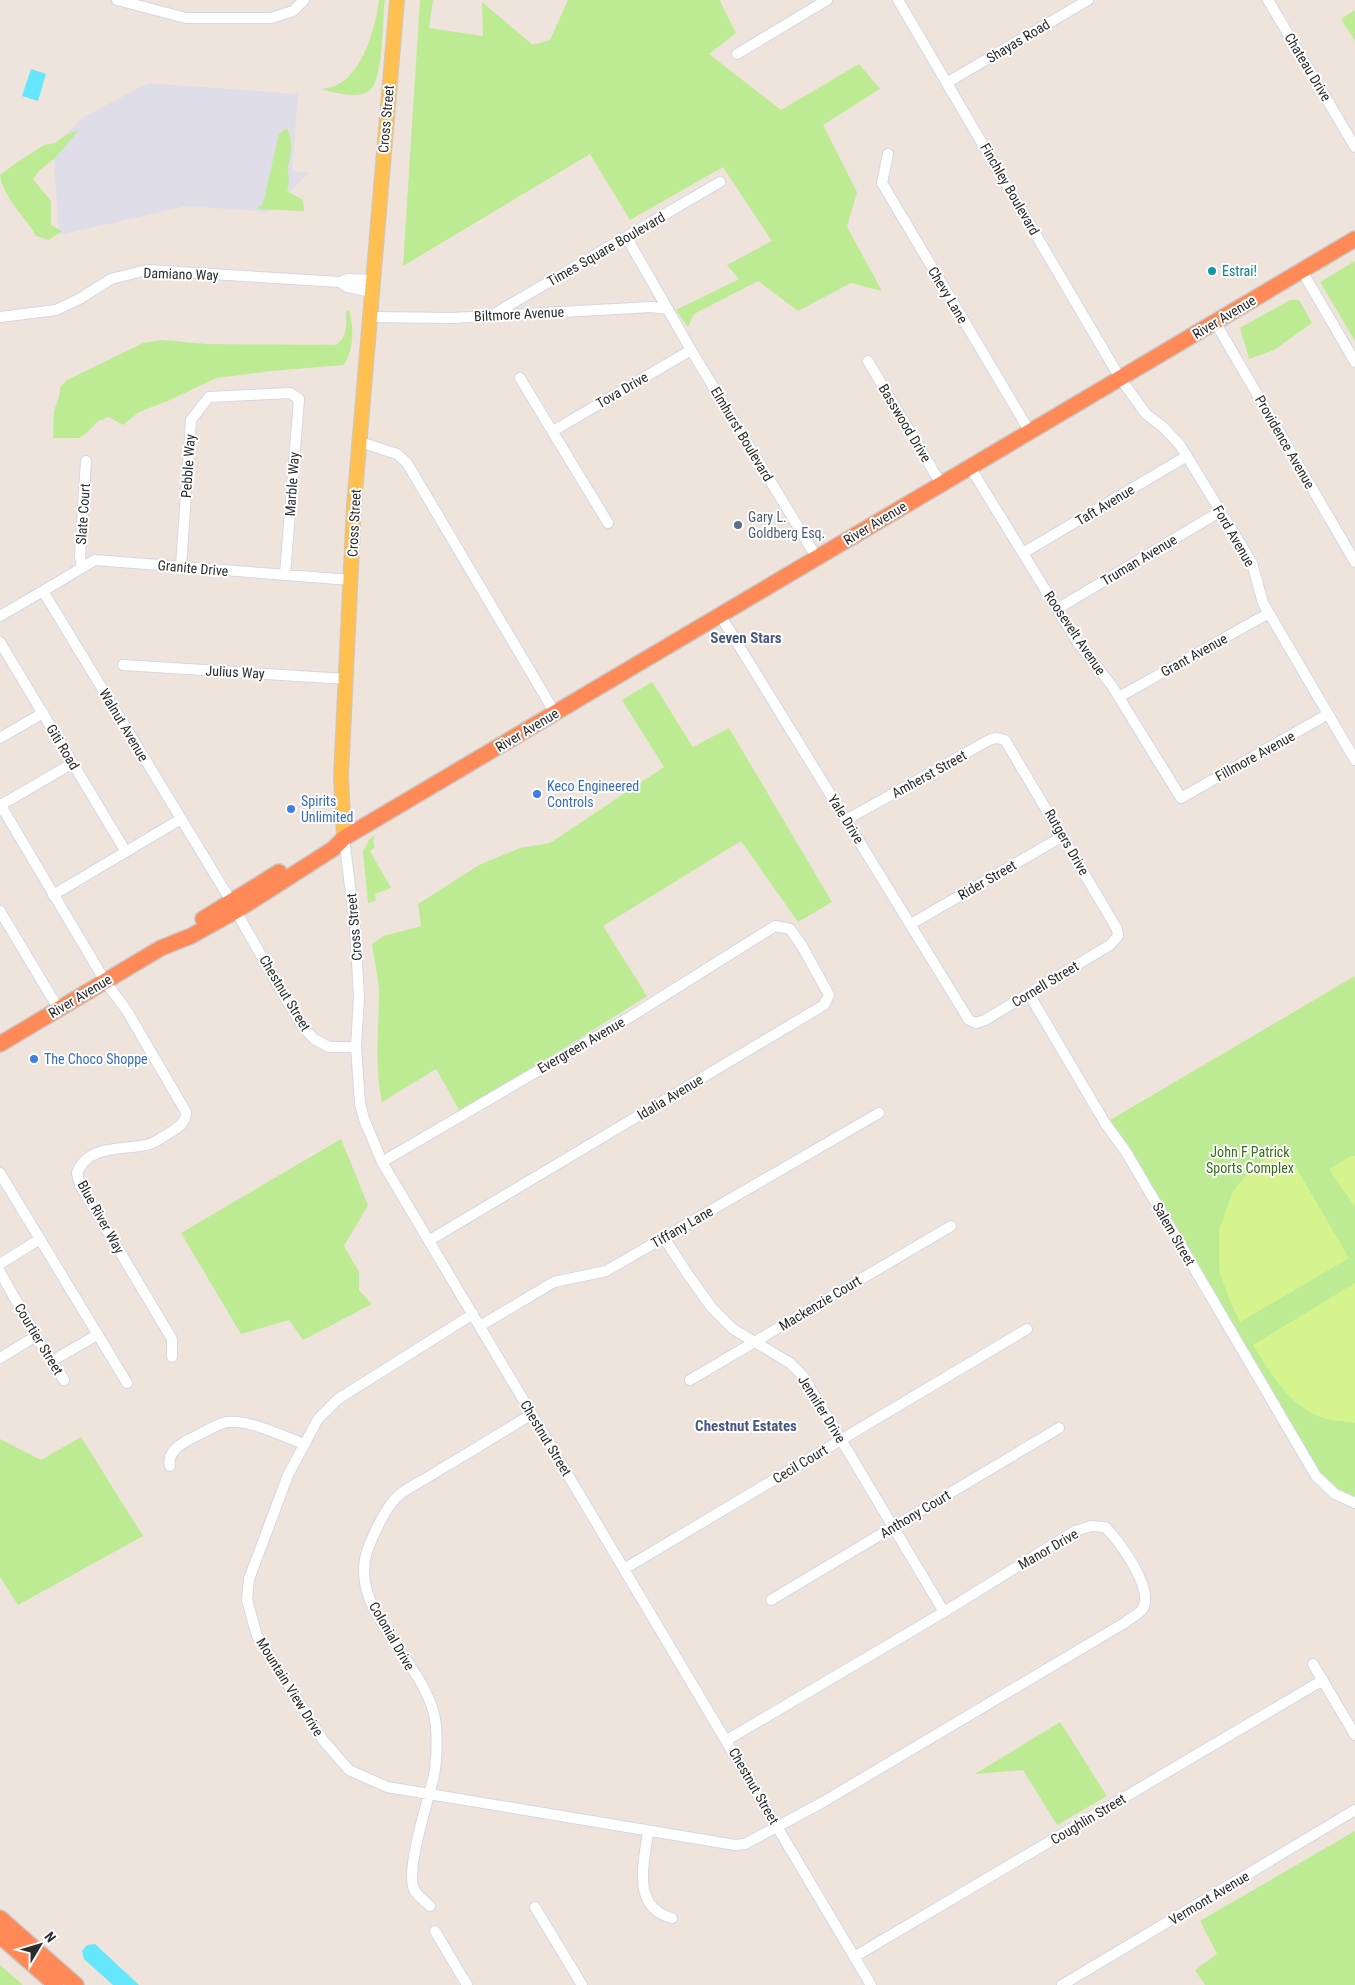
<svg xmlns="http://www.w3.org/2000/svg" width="1355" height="1985" font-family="'Roboto Condensed',sans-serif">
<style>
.industrial{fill:#dfdde7}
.green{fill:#bceb93}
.pitch{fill:#d5f48d}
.water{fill:#64e7fc}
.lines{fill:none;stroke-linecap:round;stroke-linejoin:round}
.minor-casing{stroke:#d1d8e6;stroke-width:12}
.major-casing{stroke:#c8c8c8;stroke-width:16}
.highway-casing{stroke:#c8c8c8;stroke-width:18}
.minor{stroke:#fff;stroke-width:10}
.major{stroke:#ffc051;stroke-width:14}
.highway{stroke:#ff8a57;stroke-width:15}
.culture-dot{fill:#0f9aa8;stroke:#fff;stroke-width:2}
.service-dot{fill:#5c6f8a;stroke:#fff;stroke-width:2}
.shop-dot{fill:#3f7fe0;stroke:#fff;stroke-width:2}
.labels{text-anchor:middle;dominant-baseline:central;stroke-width:4;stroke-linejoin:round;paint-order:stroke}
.street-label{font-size:14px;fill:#2c2c2c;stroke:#fff}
.culture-label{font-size:14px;fill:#0d838f;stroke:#fff;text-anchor:start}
.service-label{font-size:14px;fill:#4e5e75;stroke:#fff;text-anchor:start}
.shop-label{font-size:14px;fill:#366cbe;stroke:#fff;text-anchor:start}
.park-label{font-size:14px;fill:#327212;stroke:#fff}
.neighbourhood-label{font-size:15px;font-weight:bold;fill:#465882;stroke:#fff}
</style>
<rect width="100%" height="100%" fill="#efe4dc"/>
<!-- industrial -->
<path class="industrial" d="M 148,83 L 298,94 L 292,171 L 309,173 L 268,212 L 187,206 L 59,235 L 53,148 L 82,118 Z"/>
<!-- green -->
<path class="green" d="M 379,0 L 385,0 C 382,21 384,74 371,89 C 362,100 334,93 322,89 C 327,88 333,87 337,85 C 363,73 376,26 379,0 Z
M 420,0 L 433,0 L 429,28 L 483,36 L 482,2 L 533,45 L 550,40 L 568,0 L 721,0 L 720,1 L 736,33 L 709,54 L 781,110 L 859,64 L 880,89 L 823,125 L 857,192 L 847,227 L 882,291 L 851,283 L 798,311 L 758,281 L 694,314 L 688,327 L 676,310 L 739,279 L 727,265 L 772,241 L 723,167 L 630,220 L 590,154 L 403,266 Z
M 1355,10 L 1355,41 L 1341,19 Z
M 287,128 C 294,142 291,153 288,167 C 287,176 291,180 287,191 L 303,200 L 304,211 L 256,209 L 262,205 L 264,199 L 279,134 Z
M 79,130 L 56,157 L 39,171 L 33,179 L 51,201 L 51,225 L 62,231 L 49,240 L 36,236 C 26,217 3,198 0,175 L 16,163 L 44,145 L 55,143 L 66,135 Z
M 1355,261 L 1355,341 L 1320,282 Z
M 1290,300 L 1299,300 L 1312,323 L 1274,350 L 1249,359 L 1240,328 Z
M 349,310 C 354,328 354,349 344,365 L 271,371 L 216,378 L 170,400 L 139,412 L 123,425 L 109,417 L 98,421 L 88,432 L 79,438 L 53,438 L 54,411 L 59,397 L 60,387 L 67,380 L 143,343 L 162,340 L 207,344 L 336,345 C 348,337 346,325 346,311 Z
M 652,682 L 693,747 L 729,728 L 832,902 L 798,922 L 741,841 L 603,926 L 647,996 L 461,1113 L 436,1069 L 382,1102 C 374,1066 379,1028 379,990 C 378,975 374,959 372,944 L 383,936 L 421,926 L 418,904 L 479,865 L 520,848 L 550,843 L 664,767 L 622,700 Z
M 375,835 L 373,841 L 375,847 L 370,851 L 391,888 L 375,894 L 376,901 L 368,903 L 363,852 L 369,840 Z
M 1355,976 L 1355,1503 L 1316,1476 L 1105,1123 Z
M 341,1139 L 368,1205 L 344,1246 L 359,1272 L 359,1290 L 372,1304 L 303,1340 L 289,1320 L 241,1334 L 181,1233 Z
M 81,1437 L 143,1536 L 18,1605 L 0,1577 L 0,1439 L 41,1460 Z
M 1060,1722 L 1107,1796 L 1057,1825 L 1023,1770 L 975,1774 Z
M 1355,1831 L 1355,1985 L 1205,1985 L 1195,1970 L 1217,1954 L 1200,1921 Z
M 0,1965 L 23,1985 L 0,1985 Z"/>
<!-- pitch -->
<path class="pitch" d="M 1284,1147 L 1349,1258 L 1240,1322 L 1228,1296 L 1219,1270 L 1219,1230 L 1233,1191 L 1252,1168 Z
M 1351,1156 L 1355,1156 L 1355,1207 L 1329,1169 Z
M 1355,1283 L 1355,1423 C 1344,1421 1331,1421 1321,1417 C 1289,1406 1270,1372 1253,1345 Z"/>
<!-- water -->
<path class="water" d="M 31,69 L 46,74 L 38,101 L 22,96 Z
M 95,1944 L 139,1985 L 113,1985 L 84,1959 L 82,1951 L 87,1945 Z"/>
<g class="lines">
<defs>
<path id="minor" d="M 117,0 L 186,18 L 271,18 L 293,11 L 304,0
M 898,0 L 1120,378 L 1146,414 L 1163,427 L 1180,445 L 1252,563 L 1263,603 L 1355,760
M 1268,0 L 1355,147
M 737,54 L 827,0
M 948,82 L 1088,0
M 888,154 L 882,183 L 1030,432
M 627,238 L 691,350 L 817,558
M 1302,271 L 1355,362
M 340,282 L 347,287 L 372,292
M 494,314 L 720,182
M 0,317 L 56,310 L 81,298 L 111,279 L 147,270 L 340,282 L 347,279 L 373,280
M 370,317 L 452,318 L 651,307 L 668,309
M 1215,322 L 1355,562
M 868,361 L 941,484
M 520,378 L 608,523
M 553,431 L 691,350
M 360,442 L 397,454 L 407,463 L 555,713
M 970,467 L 1078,643 L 1112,686 L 1181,798 L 1328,714
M 1023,553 L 1187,456
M 181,567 L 191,420 L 209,397 L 290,393 L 299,399 L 285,575
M 82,568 L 80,556 L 86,461
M 43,591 L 95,560 L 351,580
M 1057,609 L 1221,511
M 720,615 C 803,750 886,885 969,1020 L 976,1023 L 985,1020 L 1110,945 L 1118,936 L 1117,929 L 1005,740 L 997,738 L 991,739 L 846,820
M 0,616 L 43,591 L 231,901
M 0,642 L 126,852
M 123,665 L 346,679
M 1119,697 L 1269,613
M 0,738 L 43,713
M 0,804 L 105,981 L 127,1011 L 186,1112 C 186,1122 179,1127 171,1132 C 164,1136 157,1141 150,1144 C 126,1151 88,1143 77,1173 L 80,1185 L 172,1339 L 172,1357
M 1,805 L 73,763
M 344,838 L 355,926 L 359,997 L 356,1047
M 53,895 L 181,819
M 0,911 L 58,1008
M 236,911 L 287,1001 L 304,1028 L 314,1039 L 329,1047 L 356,1047 L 360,1103 L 364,1119 L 382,1162 L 871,1985
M 911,924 L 1063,836
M 1029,994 L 1105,1123 L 1126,1152 L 1316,1476 L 1335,1494 L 1355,1503
M 382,1162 L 630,1017 L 775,926 L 790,929 L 802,946 L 829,995 L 824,1005 L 430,1240
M 0,1173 L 127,1383
M 664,1238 L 689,1276 L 712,1308 L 733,1329 L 790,1363 L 803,1376 L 944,1612
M 0,1264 L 40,1239
M 0,1272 L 36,1336 L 64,1380
M 473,1314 L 338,1399 L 318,1419 L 288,1475 L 249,1579 L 247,1600 L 257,1636 L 323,1740 L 349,1770 L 387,1787 L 735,1845 L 745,1844 L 823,1802 L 1126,1622 C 1131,1618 1138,1614 1142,1610 C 1156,1591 1119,1540 1105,1527 L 1091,1526 L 1075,1531 L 944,1612 L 727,1740
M 480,1326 L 554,1282 L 606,1271 L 879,1113
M 0,1358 L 36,1336
M 52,1361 L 97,1335
M 690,1380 L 951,1226
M 170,1466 C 167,1454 177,1446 188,1440 C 198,1436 216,1424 227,1422 C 252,1420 281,1436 305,1444
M 624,1569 L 1027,1329
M 771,1600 L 1059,1428
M 1313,1664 L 1355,1735
M 648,1832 C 644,1862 631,1908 672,1918
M 430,1906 C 425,1901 417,1896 414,1889 C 405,1870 429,1798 434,1775 C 437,1759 437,1741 436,1726 C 431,1665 347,1614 367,1551 C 373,1535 386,1506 399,1495 C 412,1485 428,1478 441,1469 C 472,1451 502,1432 532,1414
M 535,1907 L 582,1985
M 435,1931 L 467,1985
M 854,1957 L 1323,1680
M 1062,1985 L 1355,1810"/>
<path id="major" d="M 344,838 L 341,776 L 354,506 L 397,0"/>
<path id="highway" d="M 203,919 L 279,872
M 0,1044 L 161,948 L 191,936 L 236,911 L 333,849 L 344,838 L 1355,239
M 0,1918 L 76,1985
M 0,1936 L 56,1985"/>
</defs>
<!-- minor casing -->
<use href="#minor" class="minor-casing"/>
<!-- major casing -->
<use href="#major" class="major-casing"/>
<!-- highway casing -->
<use href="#highway" class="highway-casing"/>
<!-- minor -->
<use href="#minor" class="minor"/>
<!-- major -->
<use href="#major" class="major"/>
<!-- highway -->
<use href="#highway" class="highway"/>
</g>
<!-- markers -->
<circle class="culture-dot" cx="1212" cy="271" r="5"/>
<circle class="service-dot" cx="738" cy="525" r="5"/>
<g class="shop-dot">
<circle cx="537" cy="794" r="5"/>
<circle cx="291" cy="809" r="5"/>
<circle cx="34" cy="1059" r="5"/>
</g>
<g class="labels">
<!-- street labels -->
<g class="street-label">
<text transform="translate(1018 41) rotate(-31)">Shayas Road</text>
<text transform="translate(1308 67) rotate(59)">Chateau Drive</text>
<text transform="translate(386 119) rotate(-85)">Cross Street</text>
<text transform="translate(1010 189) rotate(60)">Finchley Boulevard</text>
<text transform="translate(606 249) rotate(-30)">Times Square Boulevard</text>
<text transform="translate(181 274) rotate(2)">Damiano Way</text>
<text transform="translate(948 295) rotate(59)">Chevy Lane</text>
<text transform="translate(519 314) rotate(-3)">Biltmore Avenue</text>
<text transform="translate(1224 317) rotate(-31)">River Avenue</text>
<text transform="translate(622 390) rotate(-30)">Tova Drive</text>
<text transform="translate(905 423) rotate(59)">Basswood Drive</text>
<text transform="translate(742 434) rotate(59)">Elmhurst Boulevard</text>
<text transform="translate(1285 442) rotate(60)">Providence Avenue</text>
<text transform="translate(188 466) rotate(-86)">Pebble Way</text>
<text transform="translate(292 484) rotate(-86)">Marble Way</text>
<text transform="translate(1105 505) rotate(-31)">Taft Avenue</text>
<text transform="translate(83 514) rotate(-86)">Slate Court</text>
<text transform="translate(354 523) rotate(-87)">Cross Street</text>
<text transform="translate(875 523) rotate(-31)">River Avenue</text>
<text transform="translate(1234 536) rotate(60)">Ford Avenue</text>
<text transform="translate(1139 560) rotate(-31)">Truman Avenue</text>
<text transform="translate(193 568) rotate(5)">Granite Drive</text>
<text transform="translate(1075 633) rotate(56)">Roosevelt Avenue</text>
<text transform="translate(1194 655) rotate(-29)">Grant Avenue</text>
<text transform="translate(235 672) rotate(3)">Julius Way</text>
<text transform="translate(124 725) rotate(59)">Walnut Avenue</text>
<text transform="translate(527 730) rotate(-31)">River Avenue</text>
<text transform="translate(63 747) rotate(59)">Giti Road</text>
<text transform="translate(1255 756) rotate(-29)">Fillmore Avenue</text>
<text transform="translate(929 774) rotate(-29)">Amherst Street</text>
<text transform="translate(846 819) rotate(58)">Yale Drive</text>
<text transform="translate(1067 842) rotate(60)">Rutgers Drive</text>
<text transform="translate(987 880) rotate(-30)">Rider Street</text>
<text transform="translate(354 927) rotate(-95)">Cross Street</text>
<text transform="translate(1045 984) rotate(-31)">Cornell Street</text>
<text transform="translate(285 993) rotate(59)">Chestnut Street</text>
<text transform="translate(80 996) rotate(-31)">River Avenue</text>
<text transform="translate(581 1045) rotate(-30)">Evergreen Avenue</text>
<text transform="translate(670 1097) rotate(-31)">Idalia Avenue</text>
<text transform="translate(101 1217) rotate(61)">Blue River Way</text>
<text transform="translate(682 1227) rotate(-30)">Tiffany Lane</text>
<text transform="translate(1174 1234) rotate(60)">Salem Street</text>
<text transform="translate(820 1303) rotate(-31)">Mackenzie Court</text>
<text transform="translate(39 1339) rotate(59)">Courtier Street</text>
<text transform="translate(822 1409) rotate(58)">Jennifer Drive</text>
<text transform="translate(546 1438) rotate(59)">Chestnut Street</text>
<text transform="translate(800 1464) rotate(-31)">Cecil Court</text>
<text transform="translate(915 1514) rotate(-31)">Anthony Court</text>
<text transform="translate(1048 1549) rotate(-30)">Manor Drive</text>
<text transform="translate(392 1636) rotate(60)">Colonial Drive</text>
<text transform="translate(290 1687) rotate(58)">Mountain View Drive</text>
<text transform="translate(754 1786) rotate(60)">Chestnut Street</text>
<text transform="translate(1088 1819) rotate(-31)">Coughlin Street</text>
<text transform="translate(1209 1898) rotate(-31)">Vermont Avenue</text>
</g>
<!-- culture labels -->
<g class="culture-label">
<text x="1222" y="271">Estrai!</text>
</g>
<!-- service labels -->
<g class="service-label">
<text x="748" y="517">Gary L.<tspan x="748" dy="16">Goldberg Esq.</tspan></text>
</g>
<!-- shop labels -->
<g class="shop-label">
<text x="547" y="786">Keco Engineered<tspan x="547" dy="16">Controls</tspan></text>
<text x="301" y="801">Spirits<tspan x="301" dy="16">Unlimited</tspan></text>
<text x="44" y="1059">The Choco Shoppe</text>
</g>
<!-- park labels -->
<g class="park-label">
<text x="1250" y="1152">John F Patrick<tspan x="1250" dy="16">Sports Complex</tspan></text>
</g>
<!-- neighbourhood labels -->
<g class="neighbourhood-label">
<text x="746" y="638">Seven Stars</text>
<text x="746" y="1426">Chestnut Estates</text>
</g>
</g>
<!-- north arrow -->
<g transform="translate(40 1945) rotate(52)" stroke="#ffffff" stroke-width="4" paint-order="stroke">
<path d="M0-4L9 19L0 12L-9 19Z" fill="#2c2c2c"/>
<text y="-8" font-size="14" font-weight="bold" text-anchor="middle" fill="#2c2c2c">N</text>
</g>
</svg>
